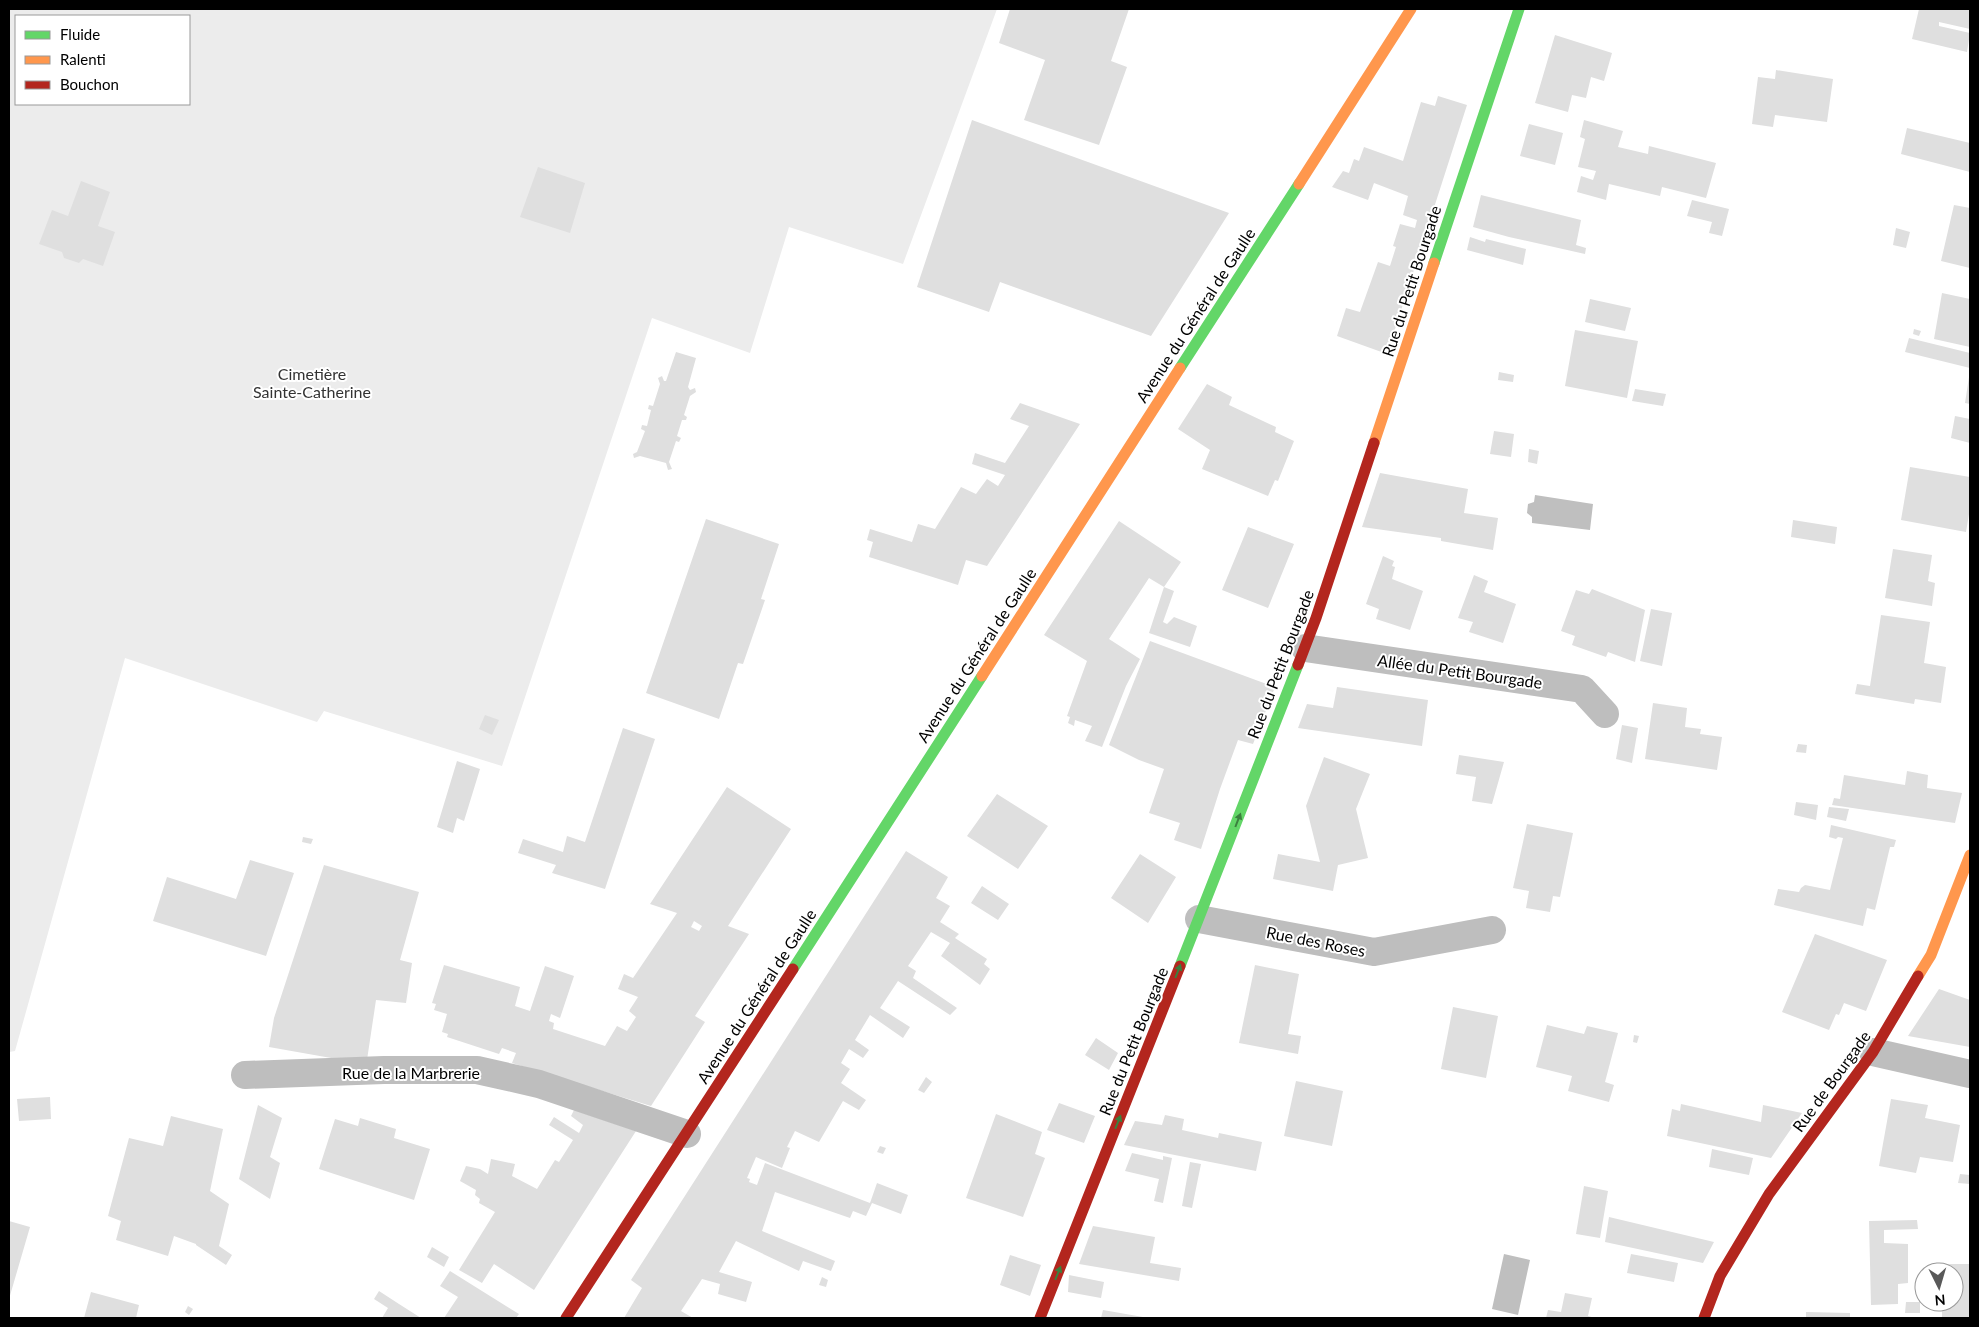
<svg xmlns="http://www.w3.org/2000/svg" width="1979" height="1327" font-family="Lato,sans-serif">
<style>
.green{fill:#ececec;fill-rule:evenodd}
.water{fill:#bfbfbf}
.building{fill:#dfdfdf;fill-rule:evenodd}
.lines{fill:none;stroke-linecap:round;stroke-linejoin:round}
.street{stroke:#bebebe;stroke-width:28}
.fast{stroke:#63d668;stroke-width:11}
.slow{stroke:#ff974d;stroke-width:11}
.jam{stroke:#b3261e;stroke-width:11}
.oneway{fill:#3b803e}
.labels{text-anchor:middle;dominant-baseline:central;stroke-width:4;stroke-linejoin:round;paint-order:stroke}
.street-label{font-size:16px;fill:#000;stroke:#fff}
.park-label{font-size:16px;fill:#333;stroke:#fff}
</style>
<rect width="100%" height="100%" fill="#fff"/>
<!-- green -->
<path class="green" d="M 9,9 L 997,9 L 903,264 L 789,227 L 750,353 L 652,318 L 502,766 L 324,711 L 317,722 L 125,658 L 15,1051 L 9,1052 ZM 16,16 L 189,16 L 189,104 L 16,104 Z"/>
<!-- water -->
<path class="water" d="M 1535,495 L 1593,504 L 1590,530 L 1532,523 L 1532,517 L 1527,513 L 1528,504 L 1534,502 Z
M 1504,1254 L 1530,1260 L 1518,1315 L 1492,1309 Z"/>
<!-- building -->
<path class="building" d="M 1010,9 L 1129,9 L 1111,61 L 1127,67 L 1099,145 L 1024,120 L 1045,60 L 999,43 Z
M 1919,9 L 1970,9 L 1970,29 L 1939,22 L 1939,26 L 1970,33 L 1967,52 L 1912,39 Z
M 1555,35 L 1612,53 L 1604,81 L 1591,77 L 1586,98 L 1572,95 L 1568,112 L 1535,103 Z
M 1776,70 L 1833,79 L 1827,122 L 1775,115 L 1773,127 L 1752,124 L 1758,77 L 1775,79 Z
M 1438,96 L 1467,105 L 1387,354 L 1337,336 L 1346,308 L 1360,312 L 1378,262 L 1390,266 L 1396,247 L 1393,246 L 1400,224 L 1415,228 L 1417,220 L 1403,215 L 1408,196 L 1374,183 L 1368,200 L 1332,187 L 1343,171 L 1349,173 L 1354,159 L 1359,161 L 1364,147 L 1403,161 L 1421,102 L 1435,106 Z
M 972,120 L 1229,213 L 1151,336 L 1000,282 L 989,312 L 917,287 Z
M 1584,120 L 1623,131 L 1618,147 L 1648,154 L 1649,146 L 1716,163 L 1706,198 L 1662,187 L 1660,196 L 1609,184 L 1606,200 L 1577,192 L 1581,176 L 1593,180 L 1596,171 L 1578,167 L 1585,139 L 1580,137 Z
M 1529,124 L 1563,133 L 1555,165 L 1520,156 Z
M 1907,128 L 1970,143 L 1970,172 L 1901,154 Z
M 538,167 L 585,183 L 570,233 L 520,217 Z
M 81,181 L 110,192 L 98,226 L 115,232 L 103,266 L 83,259 L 79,263 L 64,258 L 62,252 L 39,244 L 52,210 L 68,216 Z
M 1481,195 L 1581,220 L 1576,245 L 1586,248 L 1585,254 L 1509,237 L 1473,227 Z
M 1692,200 L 1729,209 L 1722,236 L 1709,233 L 1712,222 L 1687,216 Z
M 1954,205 L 1970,208 L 1970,268 L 1941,261 Z
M 1896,228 L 1910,232 L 1906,248 L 1893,245 Z
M 1470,237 L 1485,242 L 1486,239 L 1526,249 L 1523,265 L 1467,250 Z
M 1942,293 L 1970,299 L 1970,347 L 1934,339 Z
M 1590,299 L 1631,308 L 1625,331 L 1585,322 Z
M 1914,329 L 1921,331 L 1919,336 L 1913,334 Z
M 1575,330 L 1638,341 L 1627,398 L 1565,386 Z
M 1909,338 L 1970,353 L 1970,368 L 1905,352 Z
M 676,352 L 696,358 L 688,387 L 690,390 L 695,388 L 696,392 L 690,396 L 684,415 L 687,417 L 686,420 L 682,420 L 677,436 L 681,438 L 679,442 L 676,441 L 669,462 L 672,469 L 668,470 L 666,463 L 640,456 L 634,458 L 633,454 L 637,452 L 645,431 L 641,429 L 642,425 L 647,426 L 651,410 L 648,409 L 649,405 L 653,406 L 660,384 L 658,378 L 662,376 L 664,381 L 666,381 Z
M 1499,372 L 1514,375 L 1513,382 L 1498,380 Z
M 1969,377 L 1970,377 L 1970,404 L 1965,403 Z
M 1207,384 L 1232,397 L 1229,405 L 1276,427 L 1275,432 L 1294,441 L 1278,481 L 1275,480 L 1268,496 L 1202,469 L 1210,450 L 1178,429 Z
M 1635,389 L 1666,394 L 1663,406 L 1632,401 Z
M 1020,403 L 1080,424 L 987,566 L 966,560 L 958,585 L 869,557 L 873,542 L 867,540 L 870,529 L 912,542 L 918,524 L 935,529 L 961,487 L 976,494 L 987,479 L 998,486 L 1005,475 L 972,464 L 975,453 L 1005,463 L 1029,426 L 1010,419 Z
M 1955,416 L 1970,419 L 1970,443 L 1951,438 Z
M 1494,431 L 1514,434 L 1511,457 L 1490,454 Z
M 1529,449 L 1539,451 L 1537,464 L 1528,462 Z
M 1910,467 L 1970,477 L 1970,508 L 1966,532 L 1901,520 Z
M 1380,473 L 1468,489 L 1464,513 L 1498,518 L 1493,550 L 1441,541 L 1441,538 L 1362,527 Z
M 706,519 L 779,544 L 761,599 L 765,600 L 743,664 L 738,663 L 719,719 L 646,693 Z
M 1793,520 L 1837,527 L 1835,544 L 1791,537 Z
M 1119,521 L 1181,562 L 1164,587 L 1149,578 L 1109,639 L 1140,659 L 1126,686 L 1102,747 L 1085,741 L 1092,726 L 1075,720 L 1074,726 L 1068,723 L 1070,717 L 1067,716 L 1087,661 L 1044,635 Z
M 1248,527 L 1294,544 L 1268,608 L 1222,590 Z
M 1893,549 L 1932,555 L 1928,581 L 1935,583 L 1932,606 L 1885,598 Z
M 1383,556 L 1394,561 L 1392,566 L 1395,567 L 1392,579 L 1423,591 L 1410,630 L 1376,619 L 1379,609 L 1366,604 Z
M 1474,575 L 1488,581 L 1484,592 L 1516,604 L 1503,643 L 1469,632 L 1473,622 L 1458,618 Z
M 1164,587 L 1174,591 L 1163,622 L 1167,624 L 1174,617 L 1197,626 L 1190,647 L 1149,633 Z
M 1592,589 L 1645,610 L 1635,662 L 1608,652 L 1606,657 L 1572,645 L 1575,636 L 1561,631 L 1576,590 L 1589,594 Z
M 1651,609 L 1672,613 L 1662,666 L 1640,661 Z
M 1881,615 L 1930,622 L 1924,663 L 1946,667 L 1941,703 L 1915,699 L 1914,704 L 1855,694 L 1857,684 L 1870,686 Z
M 1150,641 L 1275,687 L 1253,744 L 1238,740 L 1220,789 L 1201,849 L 1174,840 L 1180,823 L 1149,813 L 1164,769 L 1139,760 L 1109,745 Z
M 1337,687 L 1428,700 L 1422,746 L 1298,728 L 1307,704 L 1333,708 Z
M 1653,703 L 1687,708 L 1685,727 L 1701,729 L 1700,734 L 1722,737 L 1717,770 L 1645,759 Z
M 485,715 L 499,720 L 492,735 L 479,729 Z
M 1622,725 L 1638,728 L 1632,763 L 1616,759 Z
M 623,728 L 655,739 L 605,889 L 552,873 L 556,865 L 518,853 L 523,839 L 563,852 L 567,836 L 585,842 Z
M 1798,744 L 1807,745 L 1806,753 L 1796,752 Z
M 1459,755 L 1504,762 L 1492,804 L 1472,801 L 1476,777 L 1456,774 Z
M 1324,757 L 1370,774 L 1356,809 L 1368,858 L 1338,865 L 1333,891 L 1273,879 L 1278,854 L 1320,862 L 1306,806 Z
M 457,761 L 480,769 L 464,821 L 457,818 L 453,833 L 437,827 Z
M 1907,771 L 1928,775 L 1927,788 L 1962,793 L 1955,823 L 1832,805 L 1834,798 L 1840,799 L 1844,775 L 1905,785 Z
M 727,787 L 791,829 L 728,926 L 749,934 L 695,1016 L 705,1022 L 651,1106 L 512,1063 L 516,1053 L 502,1048 L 499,1054 L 447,1037 L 448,1034 L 442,1032 L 447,1014 L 434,1010 L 436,1004 L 432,1003 L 444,965 L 520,987 L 515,1006 L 530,1011 L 545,966 L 574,976 L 560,1018 L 551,1014 L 549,1021 L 554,1023 L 553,1029 L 605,1046 L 617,1026 L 627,1031 L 636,1017 L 629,1011 L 638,997 L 618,989 L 624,974 L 633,978 L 677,913 L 650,904 ZM 694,921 L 702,926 L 699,931 L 691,927 Z
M 997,794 L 1048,826 L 1018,869 L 967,836 Z
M 1796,802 L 1818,805 L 1816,820 L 1794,815 Z
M 1829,807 L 1849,809 L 1846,821 L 1827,817 Z
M 1527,824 L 1573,833 L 1560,897 L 1553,896 L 1550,912 L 1526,908 L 1529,891 L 1513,888 Z
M 1831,825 L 1896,840 L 1894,847 L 1890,847 L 1875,910 L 1867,908 L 1863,926 L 1774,905 L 1778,889 L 1799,892 L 1801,888 L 1805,885 L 1830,890 L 1843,838 L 1838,837 L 1836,839 L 1829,837 Z
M 303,837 L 313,839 L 311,844 L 302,842 Z
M 906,851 L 948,877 L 936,898 L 950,906 L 940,922 L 959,934 L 955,938 L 987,959 L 984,964 L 990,969 L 980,985 L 941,956 L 950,943 L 931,932 L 908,966 L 916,971 L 913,978 L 957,1008 L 950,1015 L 898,981 L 880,1008 L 910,1027 L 903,1038 L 870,1015 L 855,1040 L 869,1050 L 863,1058 L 849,1049 L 841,1063 L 850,1069 L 841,1083 L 866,1100 L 859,1110 L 843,1101 L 819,1142 L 795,1131 L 787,1147 L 790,1148 L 782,1168 L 756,1157 L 747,1178 L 750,1179 L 749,1182 L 757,1185 L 765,1163 L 870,1203 L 877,1183 L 908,1195 L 901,1214 L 872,1203 L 866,1216 L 853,1211 L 850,1218 L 775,1192 L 762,1231 L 835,1261 L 831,1271 L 803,1261 L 799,1271 L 736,1241 L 719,1272 L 752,1282 L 746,1302 L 718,1294 L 720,1284 L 702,1279 L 681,1311 L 693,1318 L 624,1318 L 642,1288 L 631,1280 Z
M 1140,854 L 1176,877 L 1148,923 L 1111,898 Z
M 250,860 L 294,873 L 266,956 L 153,921 L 167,877 L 236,899 Z
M 324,865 L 419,892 L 400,960 L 412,963 L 406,1003 L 376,1000 L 367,1060 L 348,1061 L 269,1047 L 274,1018 Z
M 982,886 L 1009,904 L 998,920 L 971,903 Z
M 1815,934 L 1887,960 L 1866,1011 L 1844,1003 L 1839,1015 L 1836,1014 L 1829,1030 L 1782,1012 Z
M 1255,965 L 1299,974 L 1288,1034 L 1301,1036 L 1298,1054 L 1239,1043 Z
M 1939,989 L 1970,1000 L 1970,1047 L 1908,1036 Z
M 1453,1007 L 1498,1016 L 1486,1078 L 1441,1069 Z
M 1547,1025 L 1584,1034 L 1587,1026 L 1618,1033 L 1605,1082 L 1614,1085 L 1609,1102 L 1568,1091 L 1572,1076 L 1536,1067 Z
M 1634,1035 L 1639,1036 L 1637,1043 L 1633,1042 Z
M 1096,1038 L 1118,1053 L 1109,1070 L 1085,1055 Z
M 926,1077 L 932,1082 L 924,1093 L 918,1090 Z
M 1296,1081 L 1343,1091 L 1332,1146 L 1284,1136 Z
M 50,1097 L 51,1119 L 19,1121 L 17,1099 Z
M 1891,1099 L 1928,1105 L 1925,1118 L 1960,1125 L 1953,1162 L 1920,1157 L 1916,1173 L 1879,1166 Z
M 1059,1103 L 1095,1116 L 1084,1143 L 1047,1130 Z
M 1681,1104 L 1761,1122 L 1763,1105 L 1802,1113 L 1771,1158 L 1667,1136 L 1672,1109 L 1680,1111 Z
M 258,1105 L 282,1118 L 270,1157 L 280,1163 L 270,1199 L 239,1179 Z
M 574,1110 L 636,1131 L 534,1290 L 494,1264 L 482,1283 L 459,1270 L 495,1212 L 479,1203 L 480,1199 L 475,1195 L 476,1190 L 460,1181 L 466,1166 L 480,1169 L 488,1174 L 491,1159 L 515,1164 L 512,1176 L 537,1189 L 555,1160 L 559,1162 L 573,1140 L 549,1125 L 554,1117 L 579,1133 L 583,1125 L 571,1116 Z
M 996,1114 L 1042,1132 L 1035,1154 L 1045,1158 L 1023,1217 L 966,1198 Z
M 1165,1115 L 1184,1119 L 1182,1130 L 1218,1138 L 1219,1133 L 1262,1142 L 1256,1171 L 1124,1145 L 1135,1121 L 1162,1125 Z
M 171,1116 L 223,1129 L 210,1191 L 229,1204 L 219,1246 L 232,1255 L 226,1265 L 196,1245 L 196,1244 L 174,1236 L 168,1256 L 116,1240 L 121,1221 L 108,1216 L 129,1138 L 163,1146 Z
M 360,1118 L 396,1129 L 394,1138 L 430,1149 L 414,1200 L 319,1169 L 335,1119 L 358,1126 Z
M 880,1146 L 886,1148 L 883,1154 L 877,1152 Z
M 1712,1149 L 1753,1158 L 1749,1175 L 1709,1167 Z
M 1132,1153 L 1163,1160 L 1163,1156 L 1172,1158 L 1163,1203 L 1154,1201 L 1159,1179 L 1125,1171 Z
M 1190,1162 L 1201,1164 L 1192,1208 L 1182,1206 Z
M 1960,1174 L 1970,1175 L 1970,1184 L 1958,1183 Z
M 1584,1186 L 1608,1191 L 1600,1238 L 1576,1234 Z
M 1609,1217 L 1714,1242 L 1703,1263 L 1605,1242 Z
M 1917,1220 L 1918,1229 L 1884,1230 L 1884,1243 L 1908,1244 L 1908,1283 L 1898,1284 L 1898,1304 L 1871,1305 L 1869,1221 Z
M 9,1221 L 30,1227 L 9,1299 Z
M 1093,1226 L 1155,1237 L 1150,1263 L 1181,1268 L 1179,1281 L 1079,1264 Z
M 432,1247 L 449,1257 L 444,1267 L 427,1257 Z
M 1631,1254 L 1678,1263 L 1674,1282 L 1627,1273 Z
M 1010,1255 L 1041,1265 L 1030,1296 L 1000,1285 Z
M 1943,1264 L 1970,1264 L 1970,1318 L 1942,1318 L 1942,1302 L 1954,1302 L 1954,1272 L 1943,1272 Z
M 450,1271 L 519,1314 L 516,1318 L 444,1318 L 458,1297 L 440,1286 Z
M 1069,1275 L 1104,1282 L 1101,1298 L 1068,1292 Z
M 822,1277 L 828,1280 L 826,1287 L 819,1285 Z
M 379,1291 L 399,1304 L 421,1318 L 382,1318 L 388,1308 L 374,1299 Z
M 91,1292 L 139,1305 L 136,1318 L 84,1318 Z
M 1565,1293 L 1592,1298 L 1588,1316 L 1595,1318 L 1546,1318 L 1548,1310 L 1561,1312 Z
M 1906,1302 L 1920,1302 L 1920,1313 L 1905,1313 Z
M 188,1306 L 193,1309 L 189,1315 L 185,1312 Z
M 1103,1310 L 1143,1317 L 1143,1318 L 1101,1318 Z
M 1806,1312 L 1850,1313 L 1850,1318 L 1806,1318 Z"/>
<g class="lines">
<!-- street -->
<path class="street" d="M 1305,648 L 1582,689 L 1605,714
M 1199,919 L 1374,952 L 1492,930
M 1873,1052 L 1970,1074
M 245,1075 L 384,1070 L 477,1070 L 539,1084 L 687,1134"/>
<!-- fast -->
<path class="fast" d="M 1434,263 L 1519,9
M 1180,368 L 1299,184
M 1180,966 L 1298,665
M 793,969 L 982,676"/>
<!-- slow -->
<path class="slow" d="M 1299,184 L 1411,9
M 1374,443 L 1434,263
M 982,676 L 1180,368
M 1918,976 L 1931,955 L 1970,855"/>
<!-- jam -->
<path class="jam" d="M 1298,665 L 1316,618 L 1374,443
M 566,1318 L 793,969
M 1040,1318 L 1180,966
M 1704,1318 L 1720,1276 L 1769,1194 L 1873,1052 L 1918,976"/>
</g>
<!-- one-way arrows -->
<defs><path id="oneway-solid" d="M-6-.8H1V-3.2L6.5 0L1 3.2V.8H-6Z" transform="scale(1.25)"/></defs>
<g class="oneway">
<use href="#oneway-solid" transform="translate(1238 820) rotate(-69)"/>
<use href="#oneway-solid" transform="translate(1178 971) rotate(-69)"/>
<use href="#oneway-solid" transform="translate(1118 1122) rotate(-68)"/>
<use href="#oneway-solid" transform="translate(1058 1273) rotate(-68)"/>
</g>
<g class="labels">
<!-- street labels -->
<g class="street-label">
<text transform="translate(1411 281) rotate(-72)">Rue du Petit Bourgade</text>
<text transform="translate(1195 315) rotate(-57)">Avenue du Général de Gaulle</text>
<text transform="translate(976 655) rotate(-57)">Avenue du Général de Gaulle</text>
<text transform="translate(1280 664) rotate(-69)">Rue du Petit Bourgade</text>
<text transform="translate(1460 671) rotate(8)">Allée du Petit Bourgade</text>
<text transform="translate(1316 941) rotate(11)">Rue des Roses</text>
<text transform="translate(756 996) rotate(-57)">Avenue du Général de Gaulle</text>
<text transform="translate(1133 1041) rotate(-68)">Rue du Petit Bourgade</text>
<text x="411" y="1072">Rue de la Marbrerie</text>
<text transform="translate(1831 1081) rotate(-54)">Rue de Bourgade</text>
</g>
<!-- park labels -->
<g class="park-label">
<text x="312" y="373">Cimetière<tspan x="312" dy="18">Sainte-Catherine</tspan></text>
</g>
</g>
<!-- border -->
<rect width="1979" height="1327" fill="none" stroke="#000000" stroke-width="20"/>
<!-- legend -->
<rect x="15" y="15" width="175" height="90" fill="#ffffff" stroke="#999999"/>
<rect x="25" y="31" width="25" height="8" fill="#63d668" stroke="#999999"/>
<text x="60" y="40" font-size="15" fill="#000000">Fluide</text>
<rect x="25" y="56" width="25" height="8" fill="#ff974d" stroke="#999999"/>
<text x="60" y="65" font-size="15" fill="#000000">Ralenti</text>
<rect x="25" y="81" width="25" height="8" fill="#b3261e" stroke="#999999"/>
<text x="60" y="90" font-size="15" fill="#000000">Bouchon</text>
<!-- north arrow -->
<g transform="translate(1939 1287) rotate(175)"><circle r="24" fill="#ffffff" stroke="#999999"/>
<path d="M0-4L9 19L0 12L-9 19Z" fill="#595959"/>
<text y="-8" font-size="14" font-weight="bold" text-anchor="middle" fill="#000000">N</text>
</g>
</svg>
